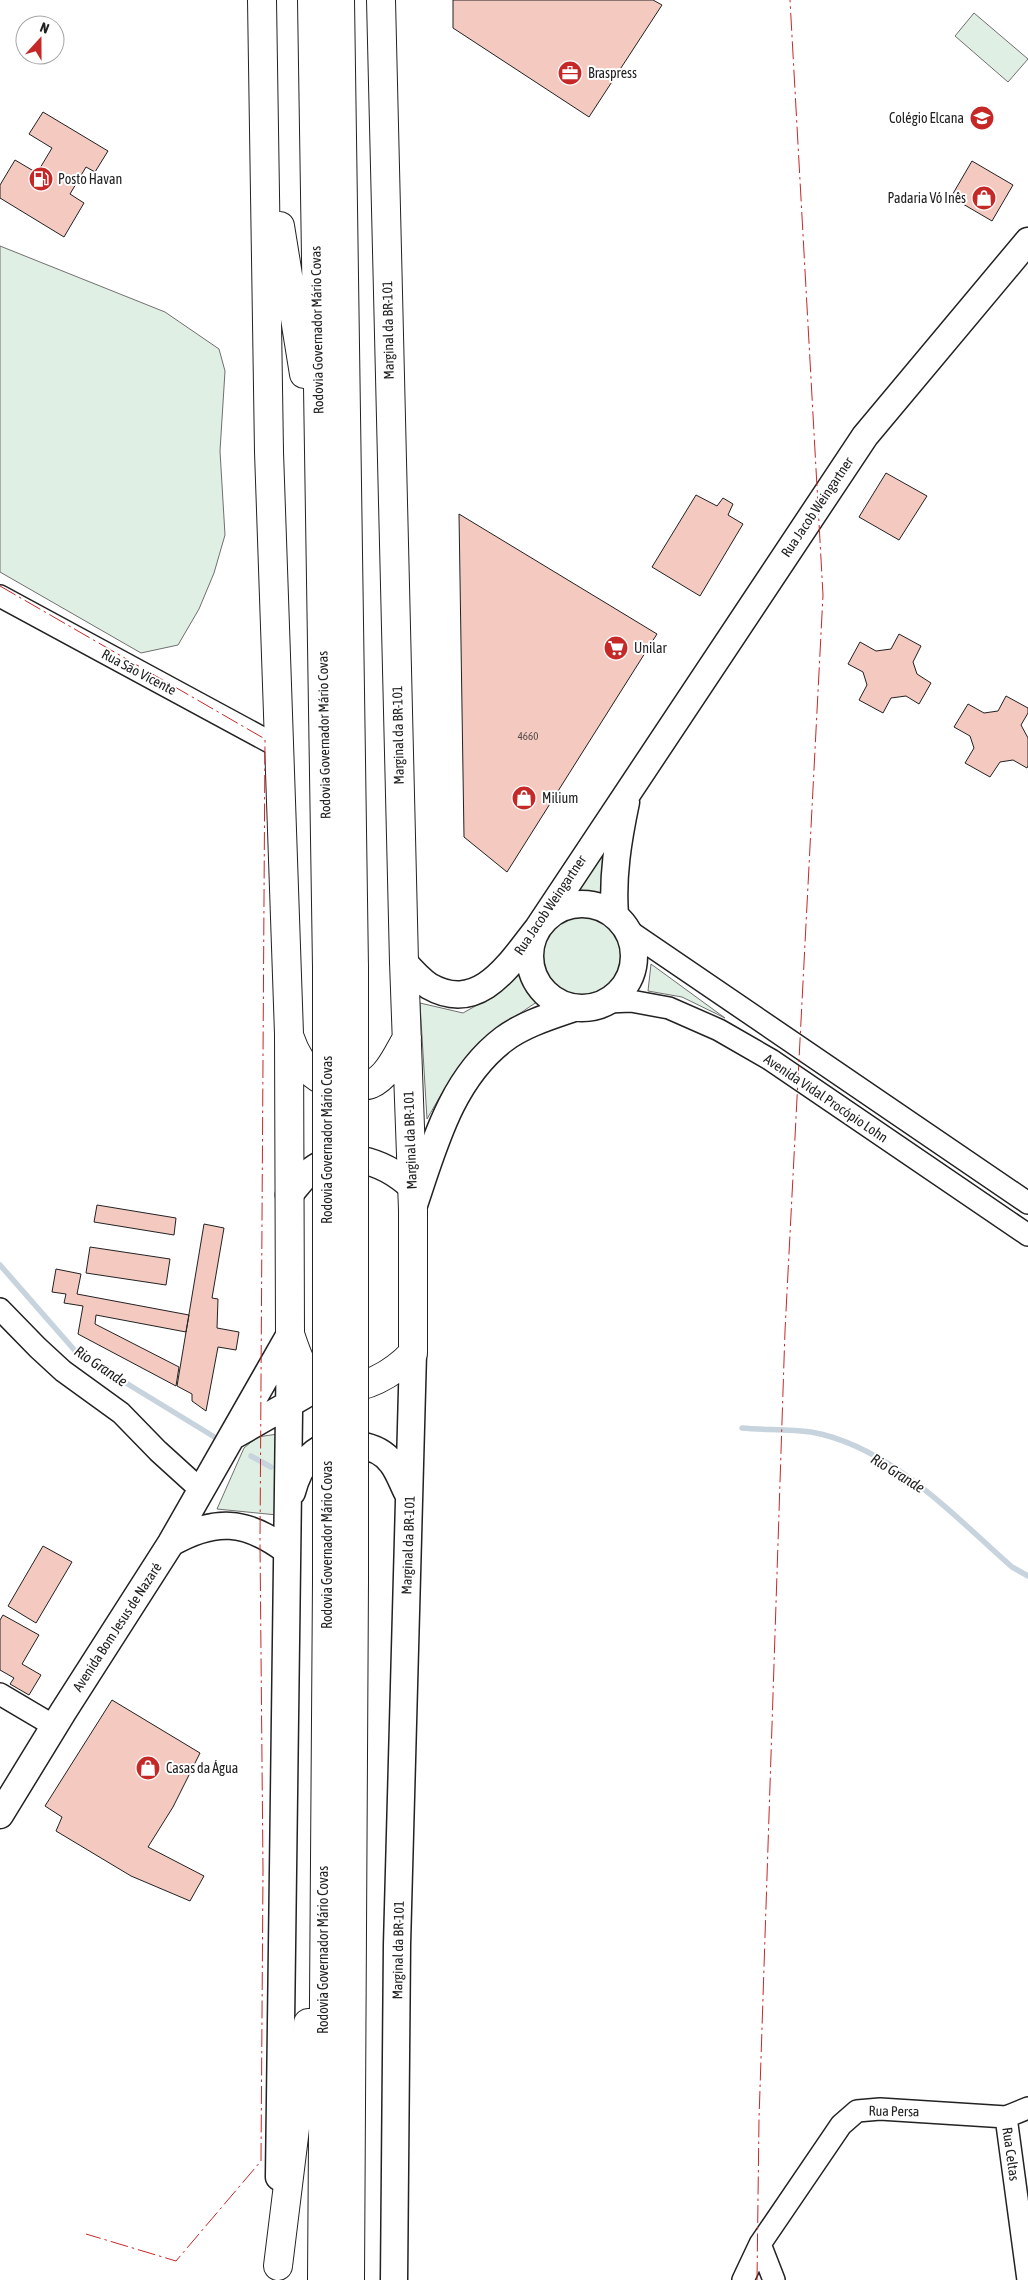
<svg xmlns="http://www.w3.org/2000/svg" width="1028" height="2280" font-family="'Asap Condensed',sans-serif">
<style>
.green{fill:#e0efe3;stroke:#6f6f6f}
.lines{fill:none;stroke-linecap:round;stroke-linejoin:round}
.stream{stroke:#c7d3dd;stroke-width:5.5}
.building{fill:#f3c9c0;stroke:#222}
.minor-casing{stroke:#222;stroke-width:24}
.major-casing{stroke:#222;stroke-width:29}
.highway-casing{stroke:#222;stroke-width:30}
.minor{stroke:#fff;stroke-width:21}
.major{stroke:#fff;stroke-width:26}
.highway{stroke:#fff;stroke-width:28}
.highway-bridge-casing{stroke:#222;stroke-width:30;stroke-linecap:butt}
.highway-bridge{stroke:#fff;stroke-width:28}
.power{stroke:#c62828;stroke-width:1;stroke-dasharray:18 4 2.5 4;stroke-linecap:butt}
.labels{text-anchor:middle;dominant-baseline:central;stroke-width:4;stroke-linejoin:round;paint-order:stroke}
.number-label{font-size:11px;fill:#564c4a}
.poi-label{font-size:14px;fill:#222;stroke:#fff;text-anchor:start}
.street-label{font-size:14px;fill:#222;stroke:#fff}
.water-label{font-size:15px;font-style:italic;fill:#222;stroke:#fff}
</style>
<rect width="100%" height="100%" fill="#fff"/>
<!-- green -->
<path class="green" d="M 974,13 L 1028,59 L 1008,82 L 955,36 Z
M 0,246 L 165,312 L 219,349 L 225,371 L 220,451 L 225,535 L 214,573 L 199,609 L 178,645 L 141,653 L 0,572 Z
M 606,841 L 604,899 L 582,893 L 572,895 Z
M542 958a41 41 0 1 1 82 0a41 41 0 1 1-82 0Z
M 651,964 L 725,1018 L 682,997 L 648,991 Z
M 520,970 L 527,989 L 540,1000 C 510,1019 483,1040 460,1067 C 447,1083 437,1102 427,1119 L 420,1003 L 463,1013 L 495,995 Z
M 278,1434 L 277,1515 L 217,1509 L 244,1448 L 257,1437 Z"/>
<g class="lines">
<!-- stream -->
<path class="stream" d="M 0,1265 L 77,1353 L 221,1441
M 742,1428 C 765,1430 789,1429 811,1432 C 890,1446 954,1516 1012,1567 L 1028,1576
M 251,1456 L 271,1467"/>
</g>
<!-- building -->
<path class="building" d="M 453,0 L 653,0 L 662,5 L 589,117 L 453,28 Z
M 43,112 L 108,151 L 95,172 L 86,167 L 70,194 L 84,203 L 64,237 L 0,198 L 0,185 L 15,160 L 37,173 L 52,148 L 29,134 Z
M 972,161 L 1013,185 L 992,221 L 951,197 Z
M 886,473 L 927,496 L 899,540 L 859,517 Z
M 696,495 L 717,506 L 723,498 L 733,504 L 728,515 L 743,524 L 700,596 L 652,567 Z
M 459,514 L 657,634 L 507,872 L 464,837 Z
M 899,634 L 921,646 L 913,662 L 917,674 L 931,683 L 919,704 L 906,696 L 891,698 L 883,713 L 859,700 L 867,685 L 863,672 L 848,664 L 860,642 L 876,651 L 891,649 Z
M 1006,696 L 1028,708 L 1028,713 L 1021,725 L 1028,738 L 1028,766 L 1027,768 L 1013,760 L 1000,762 L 990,777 L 965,763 L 974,748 L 970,736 L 954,727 L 968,704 L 984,713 L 998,711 Z
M 97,1205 L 176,1218 L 174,1235 L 94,1222 Z
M 204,1224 L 224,1228 L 212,1298 L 218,1299 L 217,1328 L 239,1332 L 236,1350 L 218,1347 L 206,1411 L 192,1401 L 192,1394 L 177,1386 Z
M 90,1247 L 170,1259 L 166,1285 L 86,1273 Z
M 56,1269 L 81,1274 L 77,1294 L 189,1315 L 186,1332 L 96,1315 L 95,1324 L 179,1367 L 176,1386 L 78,1334 L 83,1306 L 64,1303 L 66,1294 L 52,1292 Z
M 43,1546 L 72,1562 L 36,1623 L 8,1606 Z
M 3,1615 L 39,1635 L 22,1664 L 41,1675 L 29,1695 L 10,1684 L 14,1678 L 0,1670 L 0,1620 Z
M 112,1700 L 200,1753 L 173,1807 L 148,1847 L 204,1876 L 190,1901 L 131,1876 L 56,1831 L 62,1817 L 45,1806 Z"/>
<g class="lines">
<defs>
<path id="minor" d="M 0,596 L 279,747
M 626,929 L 1028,1203
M 608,1002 L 631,1001 L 669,1008 L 719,1030 L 771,1060 L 1028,1235
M 0,1309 L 38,1348 L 63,1371 L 121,1413 L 158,1451 L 202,1491
M 0,1694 L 54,1726
M 1006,2117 L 1028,2280
M 760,2244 L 774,2280
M 743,2280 L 760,2244 L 841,2125 L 857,2111 L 880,2109 L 1006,2117 L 1028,2108"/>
<path id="major" d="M530 956a52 52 0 1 1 104 0a52 52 0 1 1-104 0Z
M 615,915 C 612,877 618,840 626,802
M 404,962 C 411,970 420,980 429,986 C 480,1015 510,963 538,928 L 865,436 L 1028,241
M 289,1195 C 295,1188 301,1180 307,1174 C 339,1145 384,1161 412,1187
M 414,1205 C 434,1146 451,1079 504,1039 C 524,1024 551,1016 574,1008
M 235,1435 L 303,1396
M 292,1492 C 301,1458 322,1436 359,1445 C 372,1447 384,1452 392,1463 C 399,1472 403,1485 408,1494
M 171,1543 C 215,1518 246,1520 286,1550
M 0,1815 L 63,1712 L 171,1543 L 289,1336
M 279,2177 L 290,1336
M 394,2280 L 397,1945 L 413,1353"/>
<path id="highway" d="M 262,0 L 269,452 L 289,1034 L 290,1334 C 296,1352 302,1372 318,1384 C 322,1387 328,1387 333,1387 C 363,1392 393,1374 413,1353 L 413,1210 L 404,962 L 381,0
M 312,0 L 327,967
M 340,0 L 354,968
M 280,226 L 304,374
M 290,1038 C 300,1068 322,1090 356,1086 C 360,1086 367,1086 371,1084 C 388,1077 398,1053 407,1038
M 278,2266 L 308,2023
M 322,2280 L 327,1580
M 350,2280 L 354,1580"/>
</defs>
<!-- minor casing -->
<use href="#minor" class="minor-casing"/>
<!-- major casing -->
<use href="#major" class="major-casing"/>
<!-- highway casing -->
<use href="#highway" class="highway-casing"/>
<!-- minor -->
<use href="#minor" class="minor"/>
<!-- major -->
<use href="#major" class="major"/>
<!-- highway -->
<use href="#highway" class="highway"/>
<defs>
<path id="highway-bridge" d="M 327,1580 L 327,967
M 354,1580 L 354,968"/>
</defs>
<!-- highway-bridge casing -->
<use href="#highway-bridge" class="highway-bridge-casing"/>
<!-- highway-bridge -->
<use href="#highway-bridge" class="highway-bridge"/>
<!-- power -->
<path class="power" d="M 0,586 L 265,739 L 260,1543 L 263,1871 L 261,2161 L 176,2261 L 86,2234
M 757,2280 L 759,2119 L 785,1331 L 823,595 L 790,0"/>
</g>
<!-- icons -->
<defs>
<symbol id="office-disc" viewBox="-11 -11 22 22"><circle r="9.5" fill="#c62828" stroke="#fff"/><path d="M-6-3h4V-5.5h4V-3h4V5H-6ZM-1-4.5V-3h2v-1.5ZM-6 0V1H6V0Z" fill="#fff"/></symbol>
<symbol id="school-disc" viewBox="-11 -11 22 22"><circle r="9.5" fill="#c62828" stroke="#fff"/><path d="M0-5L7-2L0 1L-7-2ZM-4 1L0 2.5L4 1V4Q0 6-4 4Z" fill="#fff"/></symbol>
<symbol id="fuel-disc" viewBox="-11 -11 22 22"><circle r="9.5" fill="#c62828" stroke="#fff"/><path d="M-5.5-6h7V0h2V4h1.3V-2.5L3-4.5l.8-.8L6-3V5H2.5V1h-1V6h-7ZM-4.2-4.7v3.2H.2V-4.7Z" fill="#fff"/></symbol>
<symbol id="shop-disc" viewBox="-11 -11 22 22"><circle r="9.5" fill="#c62828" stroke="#fff"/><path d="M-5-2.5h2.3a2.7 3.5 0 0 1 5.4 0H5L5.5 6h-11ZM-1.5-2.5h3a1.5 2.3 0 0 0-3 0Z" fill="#fff"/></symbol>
<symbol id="supermarket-disc" viewBox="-11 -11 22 22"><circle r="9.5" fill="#c62828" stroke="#fff"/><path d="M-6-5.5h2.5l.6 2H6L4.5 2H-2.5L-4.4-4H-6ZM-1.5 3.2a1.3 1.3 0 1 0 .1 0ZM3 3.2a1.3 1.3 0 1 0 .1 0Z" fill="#fff"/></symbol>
</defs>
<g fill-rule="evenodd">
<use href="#office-disc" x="556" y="59" width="28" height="28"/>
<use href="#school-disc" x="968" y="104" width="28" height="28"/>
<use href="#fuel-disc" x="27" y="165" width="28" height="28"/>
<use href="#shop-disc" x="970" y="184" width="28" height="28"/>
<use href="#supermarket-disc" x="602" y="634" width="28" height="28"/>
<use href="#shop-disc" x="510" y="784" width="28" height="28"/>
<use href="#shop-disc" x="134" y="1754" width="28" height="28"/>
</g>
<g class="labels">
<!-- number labels -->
<g class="number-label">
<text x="528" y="736">4660</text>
</g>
<!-- poi labels -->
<g class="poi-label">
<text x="588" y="73">Braspress</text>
<text x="964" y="118" text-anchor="end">Colégio Elcana</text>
<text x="58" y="179">Posto Havan</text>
<text x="966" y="198" text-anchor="end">Padaria Vó Inês</text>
<text x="634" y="648">Unilar</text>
<text x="542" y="798">Milium</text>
<text x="166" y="1768">Casas da Água</text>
</g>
<!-- street labels -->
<g class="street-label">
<text transform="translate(317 330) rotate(-91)">Rodovia Governador Mário Covas</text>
<text transform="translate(388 330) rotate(-91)">Marginal da BR-101</text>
<text transform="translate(817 507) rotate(-56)">Rua Jacob Weingartner</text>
<text transform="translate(139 672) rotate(28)">Rua São Vicente</text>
<text transform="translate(324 735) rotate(-91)">Rodovia Governador Mário Covas</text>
<text transform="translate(398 735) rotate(-91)">Marginal da BR-101</text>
<text transform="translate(550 905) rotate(-56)">Rua Jacob Weingartner</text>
<text transform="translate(826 1098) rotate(34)">Avenida Vidal Procópio Lohn</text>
<text transform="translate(327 1140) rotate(-90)">Rodovia Governador Mário Covas</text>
<text transform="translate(410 1140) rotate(-92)">Marginal da BR-101</text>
<text transform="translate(327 1545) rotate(-90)">Rodovia Governador Mário Covas</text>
<text transform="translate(408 1545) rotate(-88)">Marginal da BR-101</text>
<text transform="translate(117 1627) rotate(-57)">Avenida Bom Jesus de Nazaré</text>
<text transform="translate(323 1950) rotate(-90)">Rodovia Governador Mário Covas</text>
<text transform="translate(398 1950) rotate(-89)">Marginal da BR-101</text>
<text transform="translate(894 2111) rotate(1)">Rua Persa</text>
<text transform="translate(1011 2154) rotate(82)">Rua Celtas</text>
</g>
<!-- water labels -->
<g class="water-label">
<text transform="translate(101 1366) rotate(34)">Rio Grande</text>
<text transform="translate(898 1473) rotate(32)">Rio Grande</text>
</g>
</g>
<!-- north arrow -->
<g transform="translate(40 40) rotate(21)"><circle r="24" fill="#ffffff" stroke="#a7a7a7"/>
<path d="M0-4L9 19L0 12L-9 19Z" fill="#c62828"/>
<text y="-8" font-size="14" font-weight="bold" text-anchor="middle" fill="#222222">N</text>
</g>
</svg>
